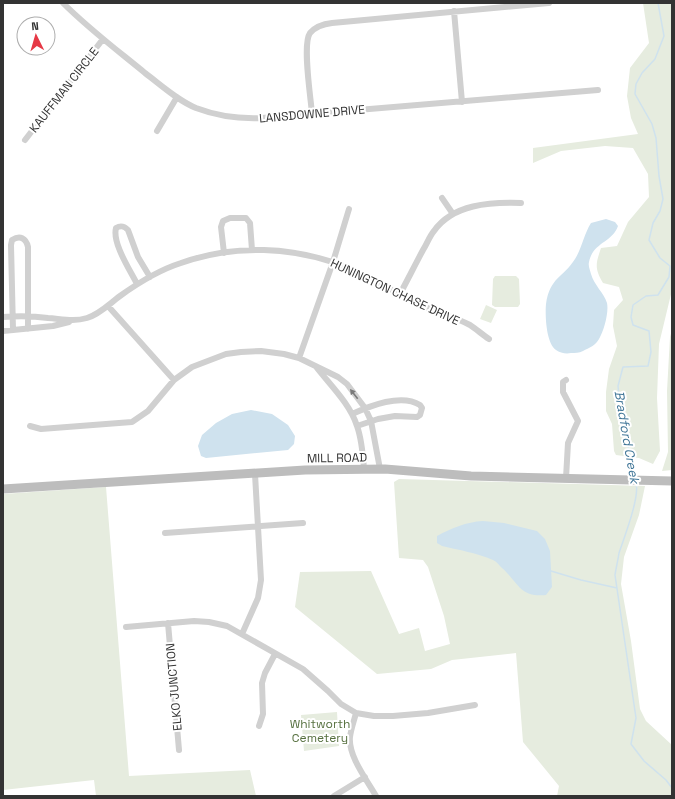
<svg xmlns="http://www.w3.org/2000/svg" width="675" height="799" font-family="'Space Grotesk',sans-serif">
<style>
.green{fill:#e6ecdf}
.water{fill:#cfe2ee}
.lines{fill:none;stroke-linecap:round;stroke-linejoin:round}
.stream{stroke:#cfe2ee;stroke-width:1.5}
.street{stroke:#d0d0d0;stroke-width:6}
.secondary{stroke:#bdbdbd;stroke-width:9}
.oneway{fill:#7a7a7a}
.labels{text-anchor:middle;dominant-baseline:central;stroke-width:4;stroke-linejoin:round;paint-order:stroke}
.street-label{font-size:12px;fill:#333;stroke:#fff}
.park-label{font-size:12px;fill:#56703f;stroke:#fff}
.water-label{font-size:13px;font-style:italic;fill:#3f7597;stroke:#fff}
</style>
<rect width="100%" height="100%" fill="#fff"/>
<!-- green -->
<path class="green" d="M 643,3 L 672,3 L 672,290 L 659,344 L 657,398 L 660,451 L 653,464 L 639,458 L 616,455 L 614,451 L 612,424 L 606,411 L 606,392 L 609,369 L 617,346 L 613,326 L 614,310 L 623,300 L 619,287 L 603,283 C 594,268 596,263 601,248 L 617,246 L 628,222 L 649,197 L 648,174 L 633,148 L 605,146 L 561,151 L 533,163 L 533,148 L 638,134 L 631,118 L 627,96 L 630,68 L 649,43 Z
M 495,276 L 516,276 L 519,279 L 520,304 L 518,307 L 495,307 L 492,305 L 493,279 Z
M 486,305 L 497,310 L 491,323 L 480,319 Z
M 672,330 L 672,470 L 662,471 L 668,452 L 667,391 L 670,337 Z
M 399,479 L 645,486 L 639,515 L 624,557 L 621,584 L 631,641 L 640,709 L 646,721 L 672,745 L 672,796 L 557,796 L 559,786 L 523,742 L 516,653 L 452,660 L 431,669 L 377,674 L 295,607 L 300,572 L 371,571 L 399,634 L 419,628 L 425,651 L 450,644 L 444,616 L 428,567 L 423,560 L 399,558 L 394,482 Z
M 106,487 L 129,776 L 250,770 L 256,796 L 96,796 L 94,780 L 3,790 L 3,494 Z
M 337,712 L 339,746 L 304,751 L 301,715 Z"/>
<!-- water -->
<path class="water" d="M 606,219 L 615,222 L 618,226 C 612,243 593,242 589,262 C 588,266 590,270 591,274 C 594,285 604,293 607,303 C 609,312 604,331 599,339 C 596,345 589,348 583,351 C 579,353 575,353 571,353 C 566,354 560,353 556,350 C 546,343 545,315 546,304 C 550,277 563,278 575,259 C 582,248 584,234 591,223 Z
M 251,410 L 272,414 L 288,425 L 295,436 L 294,444 L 288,450 L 206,458 L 201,456 L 198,446 L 202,435 L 216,423 L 232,414 Z
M 483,521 L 504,523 L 537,531 L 545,539 L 550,551 L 552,587 L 546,595 C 519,597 520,584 502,568 C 499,565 496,561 493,560 C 477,553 459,550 442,546 L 437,543 L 437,536 C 452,528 466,522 483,521 Z"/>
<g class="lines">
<!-- stream -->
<path class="stream" d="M 635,477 L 621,414 L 618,386 L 623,367 L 648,366 L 651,352 L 649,331 L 633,325 L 631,317 L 633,305 L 646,296 L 658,295 L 669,277 L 670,266 L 660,258 L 649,240 L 653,223 L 660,211 L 663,199 L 659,176 L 656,138 L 652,124 L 635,94 L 636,84 L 642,73 L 655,59 L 664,36 L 658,3
M 636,483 C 640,497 624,538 619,553 C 618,560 616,568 615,575 L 636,718 L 631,744 L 644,761 L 666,780 L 672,788
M 551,571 L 581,580 L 617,588"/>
<!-- street -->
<path class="street" d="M 63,3 C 89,29 117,50 145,73 C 161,85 177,100 196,108 C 217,116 239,119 262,118 L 598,90
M 454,11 L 462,102
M 312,114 C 311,99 302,44 310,33 C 316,26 323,24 332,23 L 549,3
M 157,131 L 177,97
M 25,140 L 103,39
M 442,198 L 453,214
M 224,253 L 221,227 L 223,221 L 230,218 L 246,218 L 250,223 L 252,250
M 137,284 C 130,270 112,243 116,228 C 121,225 124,226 128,230 L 138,257 L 150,277
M 400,294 C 408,279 415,265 423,250 C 427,244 429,237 434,231 C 453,204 490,202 521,203
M 108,306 L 174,380
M 3,317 C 18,316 33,316 48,318 C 62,319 74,322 87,318 C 100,314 109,304 120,296 C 138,283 159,270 181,263 C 235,244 293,246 346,267 C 371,277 393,291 417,303 C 434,312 453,316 470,325 C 476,329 483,335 489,339
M 13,330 L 11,245 L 12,240 C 20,235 26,238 28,247 L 28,329
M 3,331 L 53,326 L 69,322
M 299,358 L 333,262 L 349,209
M 317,368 C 331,386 350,404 357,426 C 362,440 363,455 364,469
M 352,414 C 370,406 401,393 420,405 L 422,408 L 420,415 L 417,417 L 395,416 L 378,419 L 357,426
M 30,426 L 41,429 L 132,422 L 148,411 L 174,380 L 192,367 L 226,354 L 241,352 L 261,351 L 284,354 L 299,358 L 338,377 L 347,384 L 365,408 L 371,421 L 380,469
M 566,478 L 568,443 L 578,421 L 563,392 L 563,382 L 566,380
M 165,533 L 303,523
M 168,623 L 179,750
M 126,627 L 194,621 L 209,622 L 227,626 L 303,669 L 328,691 L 341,704 L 356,713 L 374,716 L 393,716 L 428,713 L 475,705
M 242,634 L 258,598 L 261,580 L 255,474
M 356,713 C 354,721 351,729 350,737 C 348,756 367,780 376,796
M 259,726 L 263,714 L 262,683 L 265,673 L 275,654
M 334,796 L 365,777"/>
<!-- secondary -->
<path class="secondary" d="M 3,489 L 305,470 L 385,469 L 471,476 L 672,481"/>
</g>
<!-- one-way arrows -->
<defs><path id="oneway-solid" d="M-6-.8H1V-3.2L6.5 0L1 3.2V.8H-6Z"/></defs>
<use class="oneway" href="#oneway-solid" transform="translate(354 394) rotate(-128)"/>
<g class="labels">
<!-- street labels -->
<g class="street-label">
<text transform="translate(64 90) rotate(-52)">KAUFFMAN CIRCLE</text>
<text transform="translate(312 114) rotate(-5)">LANSDOWNE DRIVE</text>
<text transform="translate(395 292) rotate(25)">HUNINGTON CHASE DRIVE</text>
<text transform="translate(337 458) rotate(-1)">MILL ROAD</text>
<text transform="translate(174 687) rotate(-95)">ELKO JUNCTION</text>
</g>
<!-- park labels -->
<g class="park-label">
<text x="320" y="724">Whitworth<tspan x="320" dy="14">Cemetery</tspan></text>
</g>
<!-- water labels -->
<g class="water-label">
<text transform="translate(627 437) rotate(80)">Bradford Creek</text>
</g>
</g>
<!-- border -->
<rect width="675" height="799" fill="none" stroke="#333333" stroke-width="8"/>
<!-- north arrow -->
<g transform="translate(36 36) rotate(355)"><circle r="19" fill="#ffffff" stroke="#adadad"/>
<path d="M0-3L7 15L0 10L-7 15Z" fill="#e63946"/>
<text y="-6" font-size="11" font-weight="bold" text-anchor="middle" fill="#333333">N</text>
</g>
</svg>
